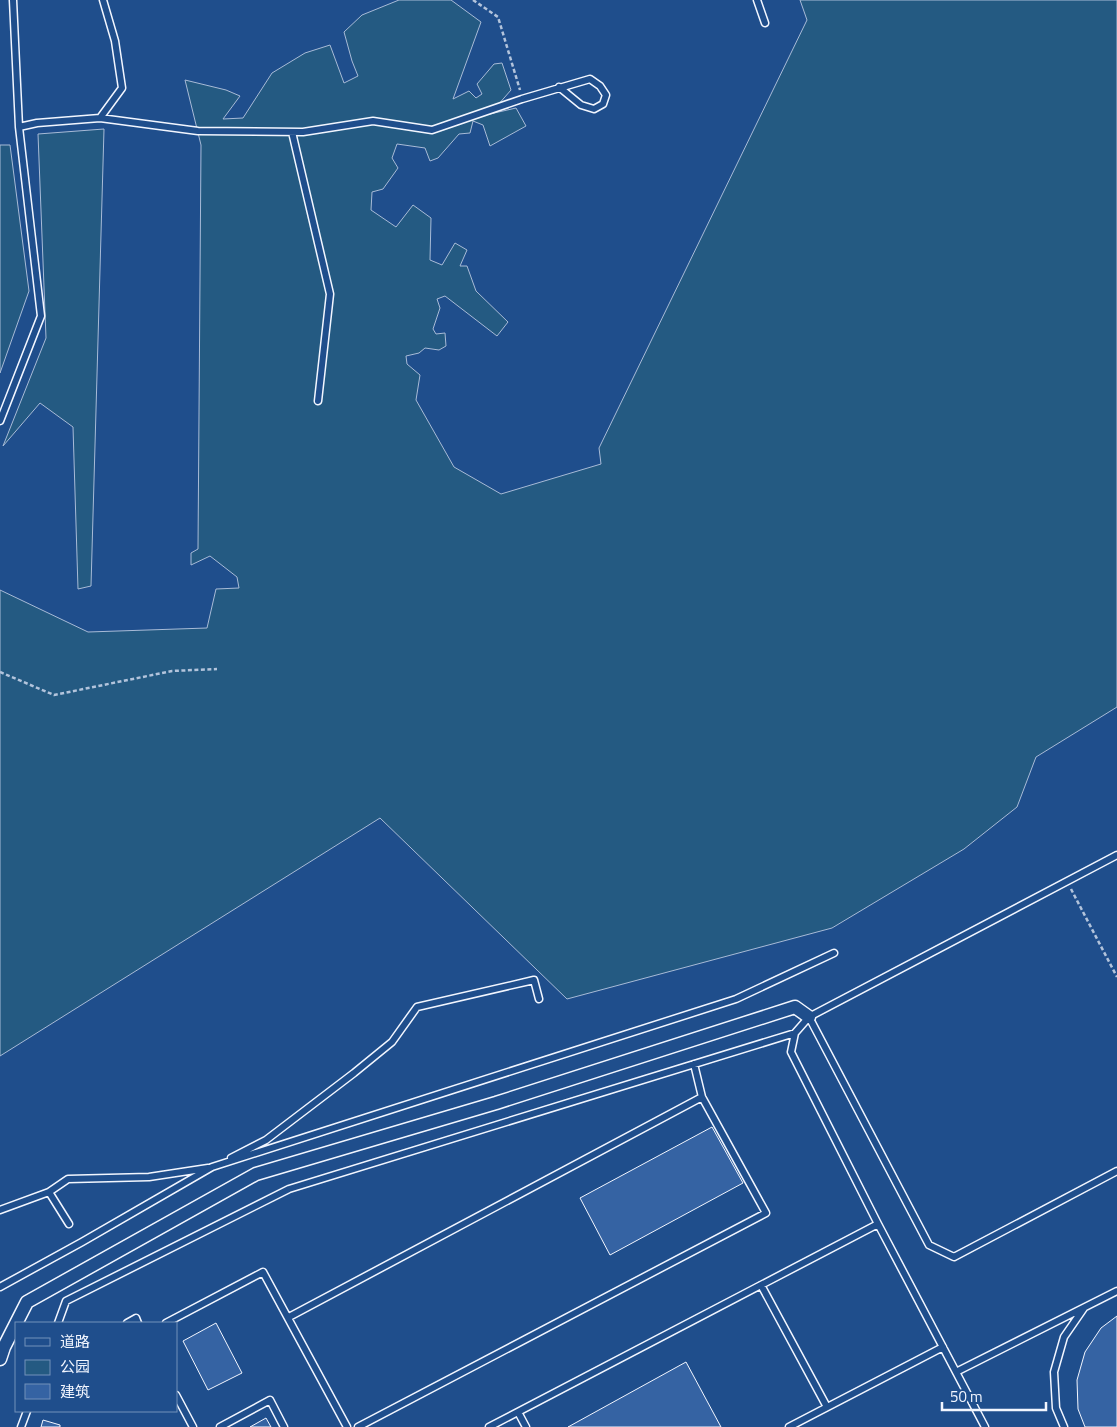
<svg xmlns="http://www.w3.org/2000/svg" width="1117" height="1427" font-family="'Titillium Web','Noto Sans SC',sans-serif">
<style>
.green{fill:#245a82;stroke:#a8bbd7}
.building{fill:#3563a3;stroke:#f2f6ff}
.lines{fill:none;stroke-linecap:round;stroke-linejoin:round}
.service-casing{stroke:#f2f6ff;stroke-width:9}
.minor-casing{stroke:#f2f6ff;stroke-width:15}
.path{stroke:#b3c4dc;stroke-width:2.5;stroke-dasharray:4 2.5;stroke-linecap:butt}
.service{stroke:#1f4e8c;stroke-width:6}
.minor{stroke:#1f4e8c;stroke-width:12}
</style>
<rect width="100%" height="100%" fill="#1f4e8c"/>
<!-- green -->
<path class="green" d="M 399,0 L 451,0 L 481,22 L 453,99 L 469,91 L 476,98 L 482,94 L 477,84 L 494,64 L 502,63 L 511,90 L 490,114 L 516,108 L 526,126 L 490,146 L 483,125 L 473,121 L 470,133 L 459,134 L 438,158 L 430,161 L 425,148 L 397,144 L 392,158 L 398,168 L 383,189 L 372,192 L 371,210 L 396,227 L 413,205 L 431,218 L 430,260 L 442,265 L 455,243 L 467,250 L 460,266 L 467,266 L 476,291 L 508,322 L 497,336 L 445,296 L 437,299 L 440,308 L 433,329 L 436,334 L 445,333 L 446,346 L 439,350 L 425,348 L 419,353 L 406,356 L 407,364 L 420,375 L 416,400 L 454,467 L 501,494 L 601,464 L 599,448 L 807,20 L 800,0 L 1117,0 L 1117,707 L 1036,757 L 1017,807 L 964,849 L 832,928 L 567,999 L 380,818 L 0,1056 L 0,590 L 88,632 L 207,628 L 216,589 L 239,588 L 237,577 L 210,556 L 191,565 L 191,553 L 198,549 L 201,145 L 185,80 L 226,90 L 240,96 L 223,119 L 243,118 L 272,73 L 305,53 L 330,45 L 344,83 L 358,76 L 352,61 L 344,32 L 362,15 Z
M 104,129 L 91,586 L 78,589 L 73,427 L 40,403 L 3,446 L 46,338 L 38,134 Z
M 0,145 L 10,145 L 29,291 L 0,373 Z"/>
<!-- building -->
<path class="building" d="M 712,1127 L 743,1183 L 610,1255 L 580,1198 Z
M 1117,1316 L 1117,1427 L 1085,1427 L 1078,1409 L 1077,1380 L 1085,1352 L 1101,1328 Z
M 216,1323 L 242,1373 L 208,1390 L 183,1341 Z
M 686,1362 L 721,1427 L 568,1427 Z
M 266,1418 L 271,1427 L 250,1427 Z
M 43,1420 L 60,1425 L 60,1427 L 41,1427 Z"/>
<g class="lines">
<defs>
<path id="service" d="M 757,0 L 765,23
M 100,118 L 122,88 L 115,41 L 103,0
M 19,127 L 37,123 L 100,118 L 198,131 L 303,132 L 373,121 L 432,130 L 522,99 L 590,79 L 600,86 L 606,95 L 603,104 L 594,109 L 581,105 L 559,87
M 292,132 L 330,294 L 318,401
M 0,421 L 41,316 L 19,127 L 13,0
M 809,1017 L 929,1245 L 954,1257 L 1117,1171
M 231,1158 L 266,1140 L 354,1073 L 392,1042 L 417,1007 L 534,980 L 539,999
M 49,1192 L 68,1179 L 149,1177 L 208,1168
M 0,1210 L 49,1192 L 69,1224
M 761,1285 L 827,1407
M 0,1287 L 82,1242 L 212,1167 L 736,999 L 834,953
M 289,1317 L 702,1097
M 58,1323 L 66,1301 L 289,1189 L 795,1033
M 127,1323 L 136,1318 L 138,1323
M 166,1323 L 263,1272 L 347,1427
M 956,1372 L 1117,1291
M 176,1395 L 193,1427
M 518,1412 L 526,1427
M 21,1427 L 27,1411
M 220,1427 L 270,1400 L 284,1427
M 358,1427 L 766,1213 L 702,1097 L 694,1064
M 489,1427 L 878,1224
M 789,1427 L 943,1347
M 985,1427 L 878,1224 L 791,1052 L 795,1033 L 809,1017 L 1117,855
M 1064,1427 L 1056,1408 L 1054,1372 L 1064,1337 L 1084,1308"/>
<path id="minor" d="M 0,1359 L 4,1347 L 27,1302 L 256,1174 L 496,1103 L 795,1007 L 809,1017"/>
</defs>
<!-- service casing -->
<use href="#service" class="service-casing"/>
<!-- minor casing -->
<use href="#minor" class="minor-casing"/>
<!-- path -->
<path class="path" d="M 473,0 L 498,17 L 520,90
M 0,672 L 54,695 L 172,671 L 217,669
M 1071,889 L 1117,977"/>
<!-- service -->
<use href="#service" class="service"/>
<!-- minor -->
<use href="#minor" class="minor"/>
</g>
<!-- legend -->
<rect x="15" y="1322" width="162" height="90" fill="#1f4e8c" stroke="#7391ba"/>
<rect x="25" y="1338" width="25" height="8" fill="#1f4e8c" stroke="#7391ba"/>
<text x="60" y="1347" font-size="15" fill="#f2f6ff">道路</text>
<rect x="25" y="1360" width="25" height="15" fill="#245a82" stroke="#7391ba"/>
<text x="60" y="1372" font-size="15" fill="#f2f6ff">公园</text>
<rect x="25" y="1384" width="25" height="15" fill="#3563a3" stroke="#7391ba"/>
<text x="60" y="1397" font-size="15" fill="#f2f6ff">建筑</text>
<!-- scale -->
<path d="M942 1402v8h104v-8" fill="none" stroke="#f2f6ff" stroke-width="2.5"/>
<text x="950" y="1402" font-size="15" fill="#f2f6ff" stroke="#1f4e8c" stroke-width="4" paint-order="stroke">50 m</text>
</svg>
